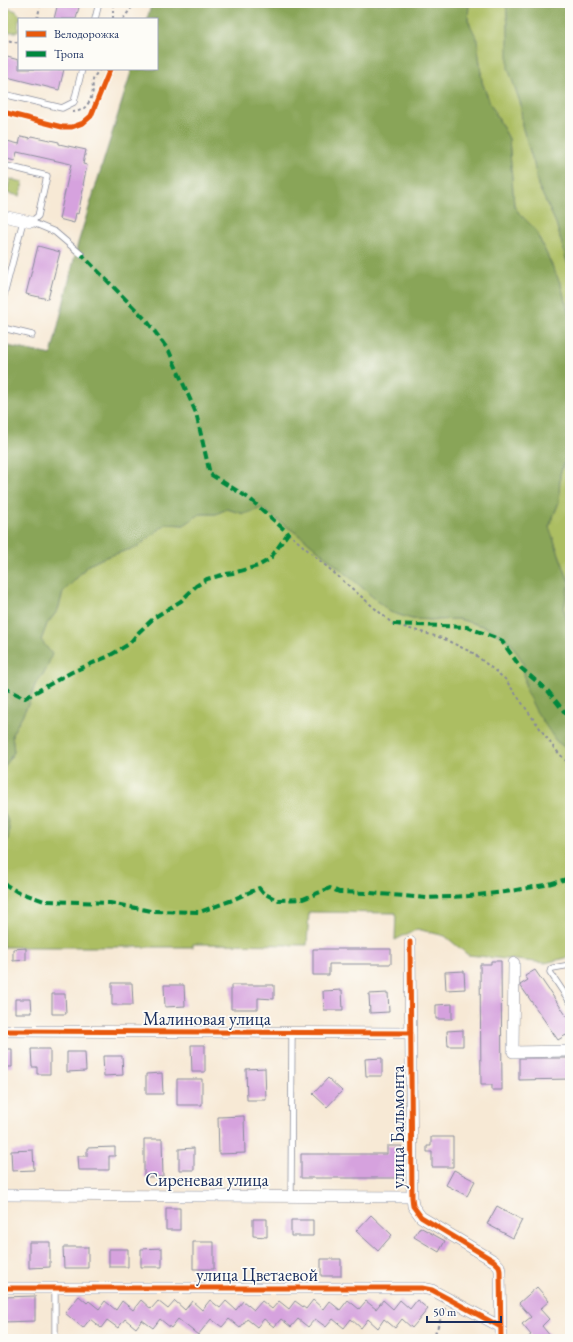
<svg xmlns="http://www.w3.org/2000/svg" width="573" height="1342" font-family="'EB Garamond',serif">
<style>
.green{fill:#acbe62;stroke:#647660}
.forest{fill:#89a558;stroke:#526a5b}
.building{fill:#d6a2de}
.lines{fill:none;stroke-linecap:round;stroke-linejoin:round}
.service-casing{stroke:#898c9a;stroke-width:7}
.minor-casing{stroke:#898c9a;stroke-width:12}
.path{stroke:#898c9a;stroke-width:2;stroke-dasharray:3 3;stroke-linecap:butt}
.service{stroke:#fff;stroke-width:5.5}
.minor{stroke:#fff;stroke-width:11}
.quiet{stroke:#00873e;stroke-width:4;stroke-dasharray:8 4;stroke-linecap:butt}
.cycleway-casing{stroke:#fdfcf7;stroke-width:8}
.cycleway{stroke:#e8590c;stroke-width:5}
.labels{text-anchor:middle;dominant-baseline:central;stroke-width:3.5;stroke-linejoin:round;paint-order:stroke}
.street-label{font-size:18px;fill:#1b2f5e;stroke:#fdfcf7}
</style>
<rect width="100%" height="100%" fill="#fdfcf7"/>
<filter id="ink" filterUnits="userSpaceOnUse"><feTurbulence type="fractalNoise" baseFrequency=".025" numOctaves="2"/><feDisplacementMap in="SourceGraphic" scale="8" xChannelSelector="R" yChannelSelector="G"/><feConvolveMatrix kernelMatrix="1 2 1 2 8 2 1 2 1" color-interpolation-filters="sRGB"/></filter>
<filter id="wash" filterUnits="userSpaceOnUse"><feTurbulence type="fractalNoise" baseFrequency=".012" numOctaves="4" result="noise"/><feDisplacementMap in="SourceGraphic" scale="16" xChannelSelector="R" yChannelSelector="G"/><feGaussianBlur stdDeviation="0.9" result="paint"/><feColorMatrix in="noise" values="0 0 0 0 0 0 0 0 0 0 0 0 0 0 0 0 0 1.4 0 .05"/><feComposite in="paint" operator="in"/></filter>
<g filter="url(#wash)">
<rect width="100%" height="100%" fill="#f7e9d5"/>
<!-- green -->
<path class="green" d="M 469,3 L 506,3 L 508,26 L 509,68 L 521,105 L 522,126 L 534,164 L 538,185 L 556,223 L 567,262 L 570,269 L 570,319 L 561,285 L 535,229 L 519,213 L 514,206 L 509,139 L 489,101 L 482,82 L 480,62 L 468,20 Z
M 11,9 L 16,11 L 23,19 L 19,19 L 18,32 L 8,32 L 3,25 L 4,13 L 7,10 Z
M 10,179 L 23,182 L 20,196 L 7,193 Z
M 570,447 L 570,634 L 564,609 L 569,582 L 549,527 L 559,502 L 560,474 Z
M 262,508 L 279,521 L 306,540 L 358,584 L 390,612 L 412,619 L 434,620 L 458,619 L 486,627 L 510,642 L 523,662 L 526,691 L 556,741 L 570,751 L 568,774 L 570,777 L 570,957 L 545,963 L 468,955 L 445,936 L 417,929 L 395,940 L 396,913 L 309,912 L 307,945 L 193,944 L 193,947 L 3,947 L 3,852 L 5,851 L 7,817 L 3,810 L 3,769 L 14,752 L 12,734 L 29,703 L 35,685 L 46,670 L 41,640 L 47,624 L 58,610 L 63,592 L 75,580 L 87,566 L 103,558 L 137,547 L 166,524 L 184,525 L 200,514 L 216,514 L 227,509 L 244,514 Z"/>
<!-- forest -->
<path class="forest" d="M 152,3 L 469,3 L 468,20 L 477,39 L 482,82 L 489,101 L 509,139 L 514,206 L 519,213 L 535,229 L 561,285 L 570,319 L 570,447 L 560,474 L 559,502 L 549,527 L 569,582 L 564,609 L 570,634 L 569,665 L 570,751 L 556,741 L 536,711 L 526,691 L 523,662 L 510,642 L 486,627 L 459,619 L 434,620 L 412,619 L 390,612 L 358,584 L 306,540 L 279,521 L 262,508 L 244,514 L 227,509 L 216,514 L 200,514 L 184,525 L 166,524 L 137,547 L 103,558 L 87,566 L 75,580 L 63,592 L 58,610 L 47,624 L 41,640 L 52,654 L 46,670 L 35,685 L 29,703 L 12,734 L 14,752 L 3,769 L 3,345 L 51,355 L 78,243 L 132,69 L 157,69 L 157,19 L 147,19 Z
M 506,3 L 570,3 L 570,269 L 567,262 L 556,223 L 538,185 L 534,164 L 522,126 L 521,105 L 508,68 L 508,26 Z
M 3,810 C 12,827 10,834 4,851 L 3,852 Z"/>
<g id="blocks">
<!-- building -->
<path class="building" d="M 58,3 L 80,3 L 76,19 L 54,19 Z
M 3,56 L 19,60 L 19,69 L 64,69 L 59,90 L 3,76 Z
M 21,136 L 30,138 L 31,136 L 59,142 L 59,144 L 86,150 L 83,164 L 87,165 L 83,185 L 84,185 L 78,214 L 76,213 L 74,223 L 59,219 L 71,164 L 17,152 L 15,161 L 3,158 L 3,140 L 19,144 Z
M 38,246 L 60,252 L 48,299 L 26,294 Z
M 26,948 L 26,960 L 13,961 L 13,949 Z
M 313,949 L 391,949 L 391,964 L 329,964 L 329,975 L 313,975 Z
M 491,961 L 501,961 L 502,1090 L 492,1090 L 492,1085 L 481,1085 L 480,964 L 491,964 Z
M 535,970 L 570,1021 L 570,1038 L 569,1039 L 566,1035 L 558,1040 L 520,985 L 528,980 L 525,976 Z
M 464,971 L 465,989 L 446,990 L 445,972 Z
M 112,983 L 132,983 L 133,1005 L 112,1005 Z
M 164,985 L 184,985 L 185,1006 L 165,1007 Z
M 231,985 L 274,985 L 274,999 L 258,998 L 258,1009 L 231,1009 Z
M 342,990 L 343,1010 L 324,1010 L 323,991 Z
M 388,993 L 389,1012 L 370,1013 L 369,994 Z
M 52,994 L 65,994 L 66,1014 L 52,1014 Z
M 15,999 L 31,999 L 32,1013 L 15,1013 Z
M 452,1004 L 452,1019 L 436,1019 L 436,1005 Z
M 463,1030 L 463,1046 L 448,1046 L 447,1031 Z
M 191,1045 L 205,1045 L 205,1072 L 192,1072 Z
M 3,1049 L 12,1049 L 12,1067 L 3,1067 Z
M 31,1049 L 50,1049 L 50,1074 L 37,1074 L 37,1067 L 32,1067 Z
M 67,1052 L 85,1052 L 86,1071 L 67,1072 Z
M 103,1056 L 122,1056 L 123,1075 L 104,1076 Z
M 382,1058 L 382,1076 L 366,1076 L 365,1059 Z
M 519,1058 L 570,1058 L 570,1079 L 519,1080 Z
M 265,1068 L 266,1100 L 247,1100 L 246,1069 Z
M 162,1073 L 163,1094 L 146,1094 L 146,1074 Z
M 328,1078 L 342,1091 L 327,1107 L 313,1094 Z
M 177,1079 L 202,1079 L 202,1105 L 177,1105 Z
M 244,1116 L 245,1153 L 219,1154 L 218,1117 Z
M 431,1137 L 453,1137 L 453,1167 L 432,1167 L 432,1152 L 427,1152 L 427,1146 L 431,1146 Z
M 144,1139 L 162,1139 L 163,1177 L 144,1177 Z
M 387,1146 L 402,1146 L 402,1178 L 301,1178 L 301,1154 L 387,1154 Z
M 115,1147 L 115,1156 L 109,1156 L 109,1170 L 79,1170 L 78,1156 L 87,1156 L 87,1148 Z
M 194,1148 L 194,1170 L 179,1170 L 179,1149 Z
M 33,1150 L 34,1170 L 12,1171 L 11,1151 Z
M 454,1170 L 475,1181 L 467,1196 L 446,1185 Z
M 497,1206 L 522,1220 L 513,1238 L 487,1224 Z
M 166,1208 L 180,1208 L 180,1230 L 166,1230 Z
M 371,1215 L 392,1235 L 378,1251 L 356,1231 Z
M 253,1219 L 267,1219 L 267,1237 L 253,1236 Z
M 291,1220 L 313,1220 L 313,1236 L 291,1236 Z
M 420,1227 L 445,1241 L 439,1252 L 414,1237 Z
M 29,1242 L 50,1242 L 50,1267 L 29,1268 Z
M 193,1242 L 214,1242 L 214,1269 L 193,1269 Z
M 63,1247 L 88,1247 L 88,1268 L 64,1268 Z
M 162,1248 L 162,1267 L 141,1267 L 141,1249 Z
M 109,1249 L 128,1249 L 128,1267 L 109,1267 Z
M 321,1259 L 341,1259 L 341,1276 L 321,1276 Z
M 537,1287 L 549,1301 L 540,1309 L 549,1319 L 542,1326 L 551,1337 L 549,1339 L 526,1339 L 531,1335 L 522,1324 L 531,1317 L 519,1303 Z
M 35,1296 L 35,1321 L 3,1322 L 3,1297 Z
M 79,1296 L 87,1303 L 89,1301 L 99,1309 L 105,1301 L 116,1310 L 122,1301 L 133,1310 L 141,1300 L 151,1309 L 158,1301 L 168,1309 L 175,1301 L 185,1310 L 192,1301 L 202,1310 L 210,1300 L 220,1308 L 226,1301 L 236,1310 L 243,1301 L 254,1310 L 262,1301 L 272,1309 L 279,1301 L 289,1309 L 295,1301 L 306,1309 L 313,1300 L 323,1309 L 329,1301 L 340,1310 L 348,1300 L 359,1309 L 366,1301 L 376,1309 L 383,1300 L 393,1309 L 400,1300 L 410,1309 L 417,1300 L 428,1309 L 412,1328 L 402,1319 L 395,1328 L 384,1319 L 378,1328 L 368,1319 L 361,1328 L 351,1319 L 344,1328 L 333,1319 L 326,1327 L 315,1319 L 308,1327 L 298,1319 L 291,1327 L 281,1319 L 274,1327 L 264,1319 L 257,1327 L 247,1319 L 240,1328 L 229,1319 L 222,1327 L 211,1319 L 198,1335 L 178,1319 L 171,1328 L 160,1319 L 153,1328 L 142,1320 L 136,1328 L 125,1319 L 118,1328 L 107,1320 L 101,1328 L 90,1319 L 83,1328 L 65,1313 Z"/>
</g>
</g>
<g filter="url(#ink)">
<use href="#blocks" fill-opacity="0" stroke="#898c9a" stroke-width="1"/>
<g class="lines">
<defs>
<path id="service" d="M 95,19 L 99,3
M 3,94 L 62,108 L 74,102 L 82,69
M 3,165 L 47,176 L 38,216 L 31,222 L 55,232 L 82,255
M 3,299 L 23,221
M 3,328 L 32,335
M 570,965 L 553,968 L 551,969 L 550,972 L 570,1002
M 291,1197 L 292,1032
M 55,1288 L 55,1339"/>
<path id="minor" d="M 3,216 L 31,222
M 410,942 L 412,1197 L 413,1206 L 421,1217 L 494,1261 L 499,1266 L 500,1271 L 501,1339
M 514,963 L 513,1052 L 570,1051
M 3,1031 L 411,1033
M 3,1195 L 412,1197
M 3,1288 L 422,1288 L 432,1290 L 501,1327"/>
</defs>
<!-- service casing -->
<use href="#service" class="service-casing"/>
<!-- minor casing -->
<use href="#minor" class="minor-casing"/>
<!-- path -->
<path class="path" d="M 37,19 L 41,3
M 113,19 L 113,3
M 123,19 L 135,3
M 3,39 L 19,43
M 72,112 C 85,112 91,102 93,90 C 93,87 92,83 93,80 C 94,76 98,72 100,69
M 288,533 L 393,624 L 442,638 L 473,653 L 505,679 L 554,748 L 570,765
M 433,1339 L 445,1308"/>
<!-- service -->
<use href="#service" class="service"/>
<!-- minor -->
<use href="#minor" class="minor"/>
<!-- quiet -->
<path class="quiet" d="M 393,624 L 467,627 L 501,640 L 521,668 L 548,691 L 570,719
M 3,687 L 25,698 L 72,672 L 109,656 L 129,644 L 139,632 L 155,617 L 181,601 L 196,586 L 207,579 L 226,574 L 233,573 L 258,566 L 270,559 L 288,533 L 250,499 L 210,474 L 196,413 L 169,351 L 147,321 L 82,255
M 3,883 L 16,891 L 44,901 L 110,903 L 151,911 L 200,912 L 230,901 L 259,888 L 263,893 L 277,900 L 303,899 L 330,888 L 339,892 L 369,893 L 427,898 L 469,896 L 505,892 L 545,885 L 570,878"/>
<defs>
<path id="cycleway" d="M 3,112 L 62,127 L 72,127 L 83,123 L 91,116 L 110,69
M 410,942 L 412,1197 L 413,1206 L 421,1217 L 494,1261 L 499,1266 L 500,1271 L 501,1339
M 3,1031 L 411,1033
M 3,1288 L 422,1288 L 432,1290 L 501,1327"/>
</defs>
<!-- cycleway casing -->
<use href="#cycleway" class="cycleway-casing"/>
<!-- cycleway -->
<use href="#cycleway" class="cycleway"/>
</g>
</g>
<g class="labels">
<!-- street labels -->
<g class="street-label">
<text x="207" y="1018">Малиновая улица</text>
<text transform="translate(397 1127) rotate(-90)">улица Бальмонта</text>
<text x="207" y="1179">Сиреневая улица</text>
<text x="257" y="1274">улица Цветаевой</text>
</g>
</g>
<!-- margin -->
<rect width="573" height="1342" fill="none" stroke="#fdfcf7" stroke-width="16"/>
<!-- legend -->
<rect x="18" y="18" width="140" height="52" fill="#fdfcf7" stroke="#a3aaba"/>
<rect x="26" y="31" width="20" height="6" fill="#e8590c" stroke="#a3aaba"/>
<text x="54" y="38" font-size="12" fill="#1b2f5e">Велодорожка</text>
<rect x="26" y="51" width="20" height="6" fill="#00873e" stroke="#a3aaba"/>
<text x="54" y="58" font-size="12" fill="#1b2f5e">Тропа</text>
<!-- scale -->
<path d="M427 1316v6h74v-6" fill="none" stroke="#1b2f5e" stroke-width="2"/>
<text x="433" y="1316" font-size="12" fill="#1b2f5e" stroke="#fdfcf7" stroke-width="3" paint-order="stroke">50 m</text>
</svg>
